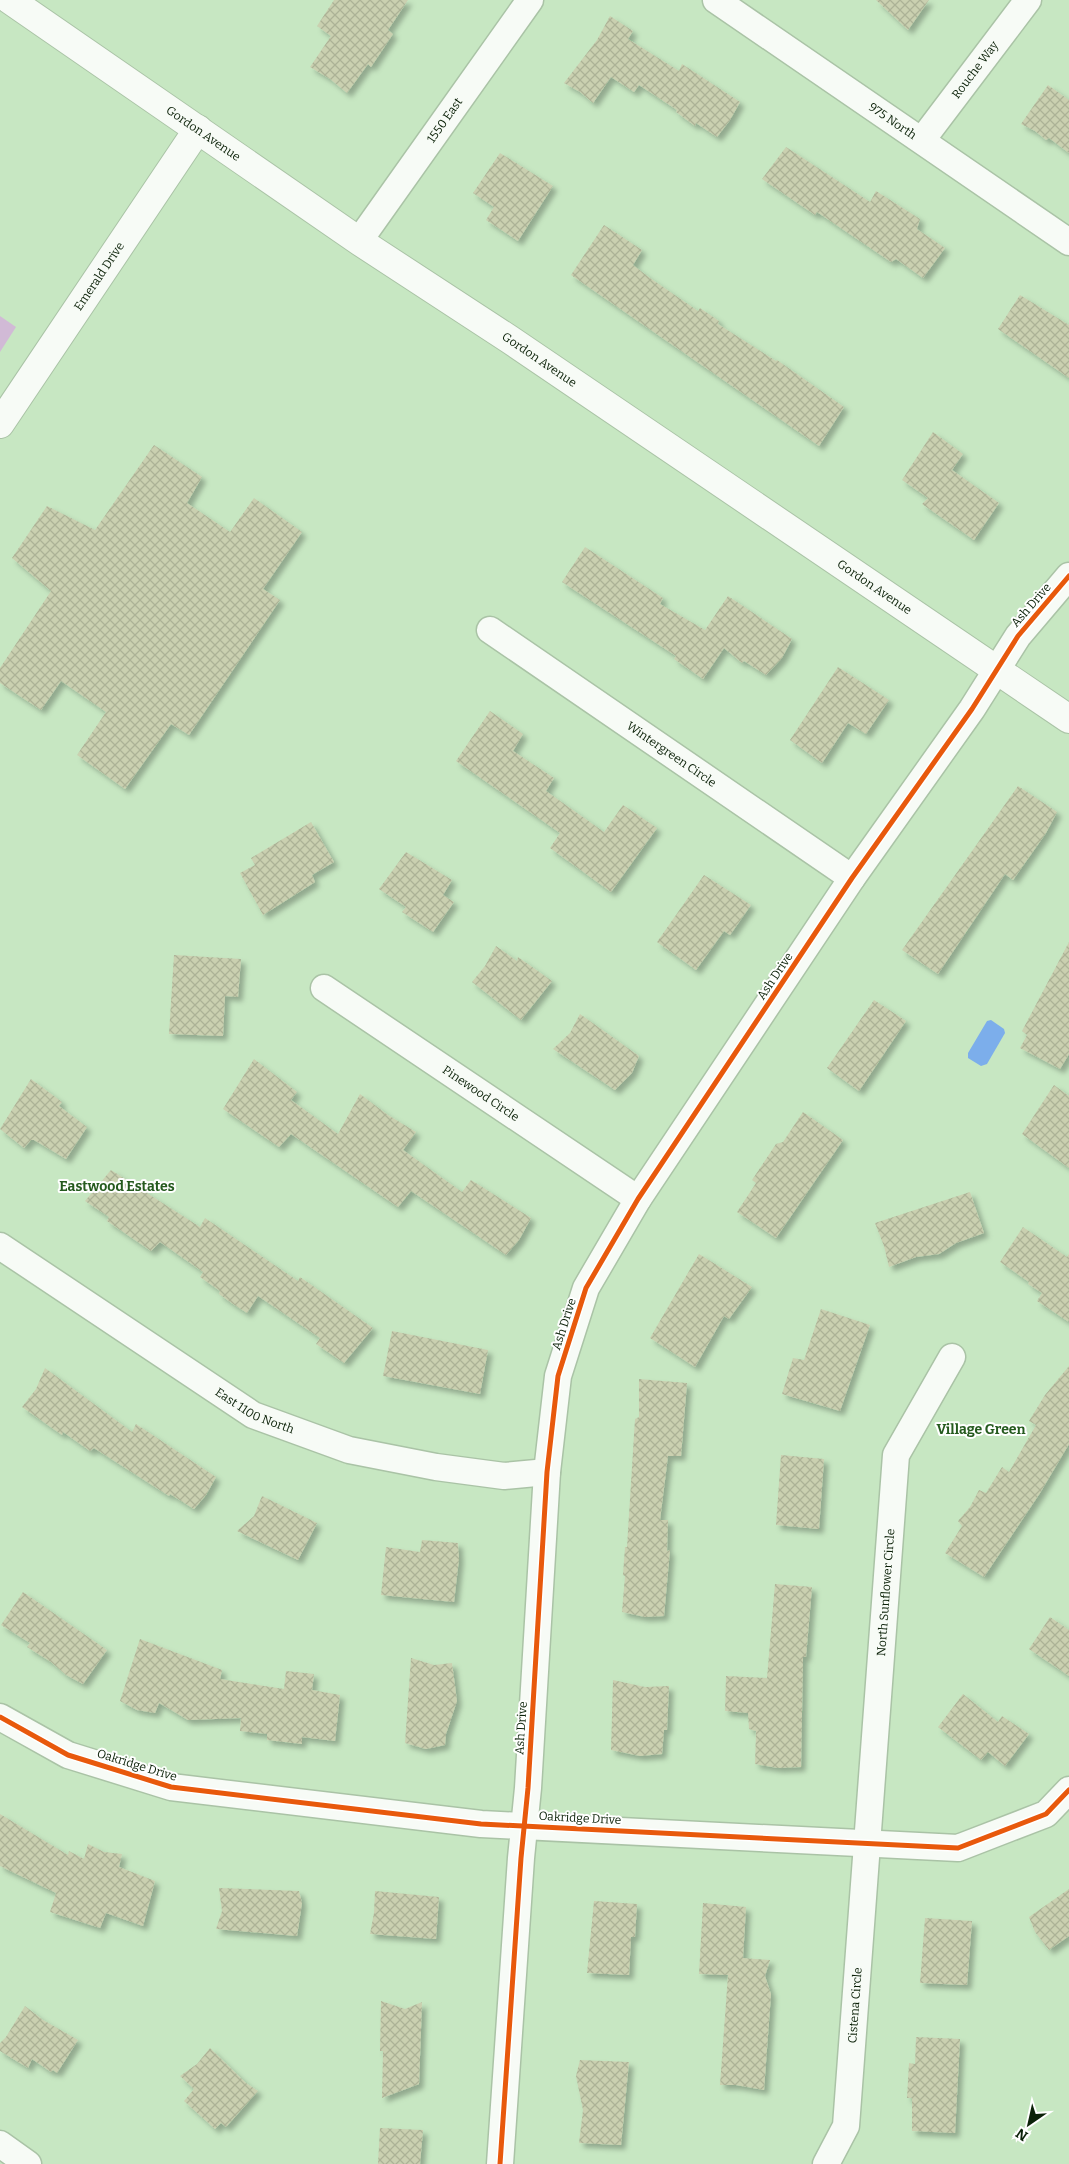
<svg xmlns="http://www.w3.org/2000/svg" width="1069" height="2164" font-family="Bitter,serif">
<style>
.park{fill:#d1bad6}
.water{fill:#7caeeb}
.building{fill:url(#building-cross-hatch);filter:url(#shadow)}
.lines{fill:none;stroke-linecap:round;stroke-linejoin:round}
.minor-casing{stroke:#aac3a6;stroke-width:29}
.tertiary-casing{stroke:#aac3a6;stroke-width:30}
.secondary-casing{stroke:#aac3a6;stroke-width:30}
.minor{stroke:#f7fbf6;stroke-width:26}
.tertiary{stroke:#f7fbf6;stroke-width:28}
.secondary{stroke:#f7fbf6;stroke-width:28}
.cycleway-casing{stroke:#fff;stroke-width:8}
.cycleway{stroke:#e8590c;stroke-width:5}
.labels{text-anchor:middle;dominant-baseline:central;stroke-width:4;stroke-linejoin:round;paint-order:stroke}
.street-label{font-size:12px;fill:#0b2108;stroke:#fff}
.neighbourhood-label{font-size:14px;font-weight:bold;fill:#255a1e;stroke:#fff}
</style>
<defs>
<pattern id="building-cross-hatch" width="8" height="8" patternUnits="userSpaceOnUse" patternTransform="scale(1.25)"><rect width="8" height="8" fill="#cad0b0"/><path d="M0 0l8 8M0 8l8-8" fill="none" stroke="#acb296"/></pattern>
<filter id="shadow"><feDropShadow dx="4.5" dy="4.5" stdDeviation="2.5" flood-color="#0004"/></filter>
</defs>
<rect width="100%" height="100%" fill="#c7e7c2"/>
<!-- park -->
<path class="park" d="M 0,316 L 16,327 L 0,352 Z"/>
<!-- water -->
<path class="water" d="M 991,1020 L 1004,1029 L 1005,1033 L 987,1064 L 981,1066 L 968,1058 L 968,1053 L 987,1021 Z"/>
<!-- building -->
<path class="building" d="M 334,0 L 408,0 L 388,30 L 393,34 L 371,67 L 368,64 L 347,93 L 330,79 L 310,67 L 331,36 L 317,26 Z
M 876,0 L 929,0 L 908,30 Z
M 610,16 L 633,31 L 628,39 L 679,71 L 682,64 L 740,102 L 730,120 L 717,137 L 696,123 L 695,126 L 676,112 L 677,110 L 639,85 L 634,92 L 611,77 L 593,103 L 580,92 L 564,83 L 597,40 Z
M 1048,85 L 1069,100 L 1069,153 L 1049,138 L 1046,140 L 1035,131 L 1021,124 Z
M 786,147 L 870,202 L 876,191 L 920,219 L 917,229 L 945,248 L 923,278 L 896,259 L 891,262 L 817,212 L 815,215 L 762,179 Z
M 500,153 L 553,186 L 518,241 L 486,220 L 494,207 L 473,193 Z
M 604,225 L 642,250 L 633,265 L 650,278 L 698,311 L 700,308 L 719,321 L 718,324 L 776,361 L 777,360 L 844,407 L 819,446 L 571,275 Z
M 1020,295 L 1069,325 L 1069,378 L 998,329 Z
M 933,432 L 963,454 L 952,470 L 999,503 L 974,540 L 922,504 L 928,498 L 902,480 Z
M 154,445 L 202,477 L 187,503 L 230,532 L 254,498 L 302,532 L 263,589 L 280,600 L 189,735 L 171,724 L 125,789 L 77,755 L 106,712 L 61,681 L 41,710 L 0,683 L 0,668 L 51,591 L 12,558 L 47,506 L 95,530 Z
M 585,547 L 663,598 L 660,604 L 705,630 L 728,596 L 792,639 L 782,658 L 766,675 L 744,661 L 742,663 L 724,648 L 703,679 L 674,659 L 676,656 L 562,582 Z
M 838,667 L 889,700 L 866,734 L 848,723 L 822,763 L 790,740 Z
M 490,711 L 523,734 L 513,751 L 554,778 L 546,791 L 604,832 L 623,805 L 657,828 L 611,892 L 550,848 L 560,833 L 456,761 Z
M 1018,786 L 1057,812 L 1046,833 L 1013,880 L 1005,874 L 938,974 L 902,950 Z
M 311,822 L 334,862 L 312,875 L 315,882 L 263,915 L 240,873 L 255,865 L 251,858 Z
M 406,852 L 452,880 L 443,895 L 454,902 L 433,932 L 402,912 L 406,907 L 379,889 Z
M 704,875 L 751,905 L 730,935 L 724,931 L 696,970 L 657,942 Z
M 1069,942 L 1069,1054 L 1060,1069 L 1020,1048 L 1027,1035 L 1022,1031 Z
M 496,946 L 517,961 L 518,957 L 552,981 L 521,1020 L 472,982 L 485,966 Z
M 174,955 L 241,959 L 238,997 L 225,996 L 223,1036 L 169,1034 Z
M 874,1000 L 906,1021 L 859,1091 L 827,1068 Z
M 580,1014 L 639,1056 L 632,1073 L 615,1090 L 553,1049 L 570,1033 Z
M 254,1059 L 297,1092 L 291,1100 L 338,1134 L 360,1094 L 388,1115 L 416,1132 L 403,1150 L 462,1192 L 471,1180 L 531,1218 L 519,1240 L 506,1255 L 411,1191 L 398,1207 L 291,1134 L 279,1147 L 223,1109 Z
M 31,1079 L 62,1102 L 59,1106 L 87,1127 L 66,1159 L 34,1140 L 31,1140 L 24,1148 L 0,1129 Z
M 1054,1085 L 1069,1096 L 1069,1168 L 1022,1134 Z
M 803,1112 L 843,1140 L 776,1238 L 737,1212 L 756,1183 L 752,1180 L 776,1144 L 783,1142 Z
M 111,1170 L 200,1227 L 205,1218 L 298,1281 L 300,1277 L 373,1328 L 344,1363 L 316,1344 L 320,1338 L 258,1296 L 247,1313 L 233,1304 L 219,1294 L 220,1291 L 200,1277 L 203,1272 L 160,1242 L 151,1251 L 107,1221 L 109,1217 L 85,1201 Z
M 970,1192 L 984,1233 L 956,1243 L 939,1254 L 916,1257 L 889,1267 L 884,1246 L 875,1223 Z
M 1023,1227 L 1067,1257 L 1069,1254 L 1069,1322 L 1037,1301 L 1042,1293 L 1028,1284 L 1029,1282 L 1000,1262 Z
M 699,1254 L 752,1287 L 729,1319 L 724,1316 L 695,1367 L 650,1338 Z
M 821,1309 L 870,1325 L 840,1411 L 782,1394 L 793,1358 L 804,1360 Z
M 392,1331 L 488,1350 L 480,1394 L 383,1376 Z
M 1069,1366 L 1069,1444 L 1040,1493 L 984,1577 L 945,1553 L 962,1526 L 958,1521 L 970,1507 L 979,1490 L 986,1493 L 1002,1467 L 1009,1472 L 1036,1425 L 1029,1421 L 1045,1395 Z
M 45,1368 L 132,1432 L 136,1424 L 216,1477 L 206,1495 L 194,1509 L 170,1494 L 169,1496 L 94,1448 L 90,1451 L 63,1432 L 62,1435 L 22,1407 L 36,1389 Z
M 639,1379 L 687,1383 L 681,1456 L 668,1456 L 660,1520 L 668,1520 L 667,1551 L 670,1550 L 664,1616 L 645,1617 L 622,1612 L 625,1576 L 623,1575 L 625,1547 L 627,1547 L 635,1419 L 639,1417 Z
M 781,1455 L 824,1459 L 819,1529 L 776,1525 Z
M 262,1496 L 317,1523 L 298,1560 L 237,1531 L 254,1516 Z
M 422,1540 L 458,1543 L 459,1559 L 454,1602 L 381,1595 L 386,1547 L 420,1552 Z
M 775,1584 L 812,1587 L 806,1657 L 803,1657 L 801,1767 L 778,1768 L 755,1764 L 756,1731 L 749,1729 L 748,1713 L 725,1711 L 726,1676 L 767,1678 Z
M 23,1592 L 107,1650 L 83,1684 L 66,1675 L 51,1662 L 27,1647 L 30,1643 L 1,1625 Z
M 1050,1617 L 1069,1630 L 1069,1676 L 1029,1649 Z
M 140,1639 L 222,1670 L 220,1679 L 284,1689 L 286,1671 L 314,1674 L 312,1690 L 340,1695 L 335,1741 L 302,1737 L 302,1744 L 267,1740 L 267,1734 L 240,1731 L 241,1718 L 188,1720 L 159,1703 L 155,1713 L 137,1710 L 120,1701 Z
M 411,1658 L 434,1665 L 452,1663 L 457,1701 L 446,1734 L 445,1745 L 426,1749 L 405,1743 Z
M 613,1680 L 645,1687 L 669,1686 L 667,1730 L 664,1730 L 662,1754 L 640,1756 L 611,1750 Z
M 963,1694 L 998,1722 L 1002,1716 L 1029,1734 L 1005,1766 L 988,1752 L 981,1760 L 938,1727 Z
M 0,1814 L 68,1855 L 69,1851 L 84,1859 L 88,1844 L 104,1852 L 122,1854 L 119,1867 L 155,1881 L 143,1926 L 106,1913 L 100,1928 L 50,1912 L 56,1893 L 0,1866 Z
M 219,1888 L 299,1891 L 302,1903 L 297,1936 L 216,1929 L 222,1911 Z
M 1069,1889 L 1069,1936 L 1049,1950 L 1035,1932 L 1029,1917 Z
M 375,1891 L 439,1897 L 436,1939 L 370,1934 L 374,1913 Z
M 594,1901 L 637,1904 L 635,1937 L 631,1937 L 629,1975 L 587,1973 Z
M 703,1903 L 746,1907 L 743,1958 L 770,1960 L 765,1976 L 771,1994 L 764,2090 L 736,2085 L 720,2085 L 728,1975 L 699,1974 Z
M 925,1918 L 972,1921 L 967,1985 L 920,1983 Z
M 381,2001 L 405,2009 L 422,2002 L 419,2084 L 382,2098 L 383,2051 L 380,2051 Z
M 25,2006 L 43,2020 L 78,2040 L 57,2073 L 53,2070 L 51,2072 L 32,2059 L 28,2068 L 0,2051 L 0,2043 L 6,2037 Z
M 916,2037 L 960,2039 L 955,2133 L 912,2131 L 912,2098 L 907,2098 L 909,2063 L 915,2064 Z
M 210,2048 L 246,2083 L 258,2091 L 226,2127 L 221,2123 L 215,2129 L 184,2101 L 194,2089 L 180,2076 L 197,2064 Z
M 580,2060 L 629,2062 L 621,2145 L 579,2143 L 583,2110 L 576,2076 Z
M 380,2128 L 423,2130 L 420,2164 L 378,2164 Z"/>
<g class="lines">
<defs>
<g id="minor">
<path id="s1" d="M 716,0 L 1069,242"/>
<path id="s2" d="M 922,140 L 1028,0"/>
<path id="s3" d="M 359,241 L 530,0"/>
<path id="s4" d="M 490,630 L 852,878"/>
<path id="s5" d="M 324,988 L 638,1199"/>
<path id="s6" d="M 0,1246 L 253,1415 L 349,1450 L 436,1467 L 504,1476 L 547,1472"/>
<path d="M 0,1717 L 68,1755 L 171,1787 L 481,1824 L 958,1848 L 1046,1814 L 1069,1790"/>
<path d="M 0,2144 L 28,2164"/>
<path d="M 500,2164 L 521,1858 L 528,1788 L 547,1472 L 558,1376 L 586,1288 L 638,1199 L 852,878 L 972,709 L 1018,636 L 1069,576"/>
<path id="s7" d="M 826,2164 L 846,2126 L 896,1455 L 952,1357"/>
</g>
<g id="tertiary">
<path id="s8" d="M 0,424 L 198,129"/>
</g>
<g id="secondary">
<path id="s9" d="M 10,0 L 359,241 L 509,339 L 1069,719"/>
</g>
</defs>
<!-- minor casing -->
<use href="#minor" class="minor-casing"/>
<!-- tertiary casing -->
<use href="#tertiary" class="tertiary-casing"/>
<!-- secondary casing -->
<use href="#secondary" class="secondary-casing"/>
<!-- minor -->
<use href="#minor" class="minor"/>
<!-- tertiary -->
<use href="#tertiary" class="tertiary"/>
<!-- secondary -->
<use href="#secondary" class="secondary"/>
<defs>
<path id="cycleway" d="M 0,1717 L 68,1755 L 171,1787 L 481,1824 L 958,1848 L 1046,1814 L 1069,1790
M 500,2164 L 521,1858 L 528,1788 L 547,1472 L 558,1376 L 586,1288 L 638,1199 L 852,878 L 972,709 L 1018,636 L 1069,576"/>
</defs>
<!-- cycleway casing -->
<use href="#cycleway" class="cycleway-casing"/>
<!-- cycleway -->
<use href="#cycleway" class="cycleway"/>
</g>
<g class="labels">
<!-- street labels -->
<g class="street-label">
<text stroke="none"><textPath href="#s2" startOffset="88">Rouche Way</textPath></text>
<text stroke="none"><textPath href="#s3" startOffset="148">1550 East</textPath></text>
<text stroke="none"><textPath href="#s1" startOffset="214">975 North</textPath></text>
<text stroke="none"><textPath href="#s9" startOffset="235">Gordon Avenue</textPath></text>
<text stroke="none"><textPath href="#s8" startOffset="178">Emerald Drive</textPath></text>
<text stroke="none"><textPath href="#s9" startOffset="640">Gordon Avenue</textPath></text>
<text stroke="none"><textPath href="#s9" startOffset="1045">Gordon Avenue</textPath></text>
<text transform="translate(1031 605) rotate(-49)">Ash Drive</text>
<text stroke="none"><textPath href="#s4" startOffset="220">Wintergreen Circle</textPath></text>
<text transform="translate(775 976) rotate(-56)">Ash Drive</text>
<text stroke="none"><textPath href="#s5" startOffset="189">Pinewood Circle</textPath></text>
<text transform="translate(564 1324) rotate(-72)">Ash Drive</text>
<text stroke="none"><textPath href="#s6" startOffset="304">East 1100 North</textPath></text>
<text stroke="none"><textPath href="#s7" startOffset="578">North Sunflower Circle</textPath></text>
<text transform="translate(521 1728) rotate(-86)">Ash Drive</text>
<text transform="translate(137 1765) rotate(17)">Oakridge Drive</text>
<text transform="translate(580 1818) rotate(3)">Oakridge Drive</text>
<text stroke="none"><textPath href="#s7" startOffset="164">Cistena Circle</textPath></text>
</g>
<!-- neighbourhood labels -->
<g class="neighbourhood-label">
<text x="117" y="1186">Eastwood Estates</text>
<text x="981" y="1429">Village Green</text>
</g>
</g>
<!-- north arrow -->
<g transform="translate(1029 2124) rotate(214)" stroke="#ffffff" stroke-width="4" paint-order="stroke">
<path d="M0-4L9 19L0 12L-9 19Z" fill="#0b2108"/>
<text y="-8" font-size="14" font-weight="bold" text-anchor="middle" fill="#0b2108">N</text>
</g>
</svg>
